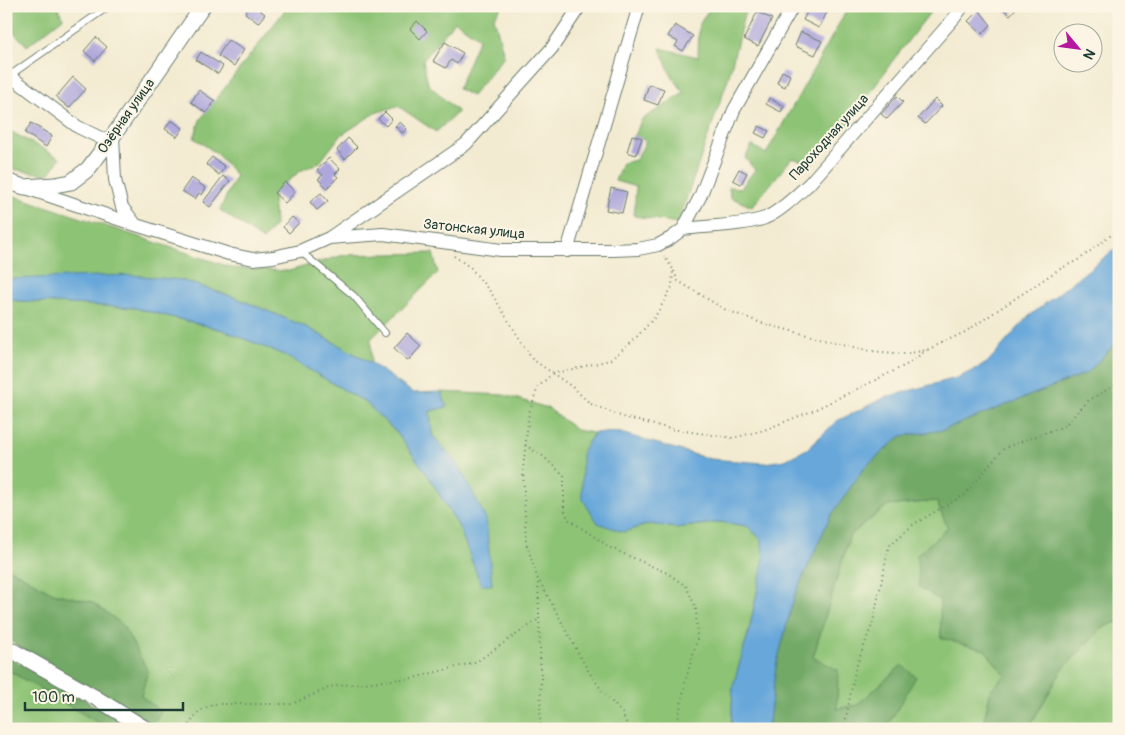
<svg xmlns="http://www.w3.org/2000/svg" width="1125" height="735" font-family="Pangolin,sans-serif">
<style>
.green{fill:#8dc375;stroke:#568054}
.forest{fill:#72a966;stroke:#48734d}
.water{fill:#68a7da;stroke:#447287}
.building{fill:#aea7db}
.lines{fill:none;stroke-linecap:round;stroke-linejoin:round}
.service-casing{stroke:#697a6b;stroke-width:8}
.minor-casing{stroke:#697a6b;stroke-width:14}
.tertiary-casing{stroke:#697a6b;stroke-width:17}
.path{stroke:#697a6b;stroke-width:2;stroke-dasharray:1 4;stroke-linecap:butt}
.service{stroke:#fff;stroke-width:6}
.minor{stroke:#fff;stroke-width:12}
.tertiary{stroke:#fff;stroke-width:15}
.labels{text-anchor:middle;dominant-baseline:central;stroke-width:4;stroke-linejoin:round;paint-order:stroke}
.street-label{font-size:14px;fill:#1f3d34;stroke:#fcf5e5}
</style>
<rect width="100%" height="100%" fill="#fcf5e5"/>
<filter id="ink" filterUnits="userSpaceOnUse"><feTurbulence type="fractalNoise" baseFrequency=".02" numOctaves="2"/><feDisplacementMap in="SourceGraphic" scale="10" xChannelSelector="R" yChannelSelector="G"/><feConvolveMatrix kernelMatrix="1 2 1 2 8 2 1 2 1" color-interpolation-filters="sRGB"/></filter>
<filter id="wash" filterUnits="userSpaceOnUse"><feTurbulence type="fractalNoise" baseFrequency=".0096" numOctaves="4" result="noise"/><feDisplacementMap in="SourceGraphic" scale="20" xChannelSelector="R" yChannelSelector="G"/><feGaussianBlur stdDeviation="1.12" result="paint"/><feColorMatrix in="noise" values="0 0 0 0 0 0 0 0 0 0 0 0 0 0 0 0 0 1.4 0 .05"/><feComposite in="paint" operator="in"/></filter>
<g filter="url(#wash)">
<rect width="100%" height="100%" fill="#f3ebd1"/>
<!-- green -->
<path class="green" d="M 6,6 L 57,6 L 63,18 L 27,46 L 6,24 Z
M 288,6 L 502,6 L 494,17 L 504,56 L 472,96 L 458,89 L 479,38 L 455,21 L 423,60 L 428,84 L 458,112 L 436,132 L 398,106 L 375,113 L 340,136 L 320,162 L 300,171 L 273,194 L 275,225 L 263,240 L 220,210 L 236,175 L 216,153 L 194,138 L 200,120 Z
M 711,6 L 750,6 L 744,15 L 729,76 L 678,223 L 634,216 L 636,187 L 615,181 L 622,163 L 636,160 L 646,141 L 635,136 L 641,120 L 684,93 L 670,73 L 660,48 L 698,57 L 699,25 Z
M 849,6 L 935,6 L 891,63 L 849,124 L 812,164 L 792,158 L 752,207 L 730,197 L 729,187 L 741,188 L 755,170 L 745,158 L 752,145 L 766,154 Z
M 6,129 L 60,158 L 49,175 L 6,168 Z
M 6,193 L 233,268 L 289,271 L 344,255 L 433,253 L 438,273 L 371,339 L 371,363 L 306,327 L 234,297 L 181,280 L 6,279 Z
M 6,300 L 135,308 L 223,330 L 284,355 L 365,402 L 397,433 L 427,474 L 459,527 L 481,585 L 461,469 L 432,435 L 430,411 L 447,407 L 441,392 L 504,395 L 548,408 L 576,430 L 594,433 L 582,452 L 623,532 L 650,524 L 676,528 L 721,522 L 747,526 L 761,539 L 764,558 L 749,631 L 733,686 L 731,729 L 159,729 L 153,725 L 161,712 L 141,696 L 92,602 L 53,593 L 6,567 Z
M 936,501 L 948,528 L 917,555 L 940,600 L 941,638 L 985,650 L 1005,675 L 991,689 L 982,729 L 886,729 L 902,665 L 857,705 L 836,709 L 813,657 L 850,535 L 887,506 Z
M 1119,621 L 1119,729 L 1028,729 L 1062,670 L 1102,628 Z
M 6,669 L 109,729 L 6,729 Z"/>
<!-- forest -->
<path class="forest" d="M 1119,340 L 1119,621 L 1102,628 L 1062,670 L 1028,729 L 982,729 L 991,689 L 1005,675 L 985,650 L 941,638 L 940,600 L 919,587 L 917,555 L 948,528 L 936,501 L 887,506 L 850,535 L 813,657 L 838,670 L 837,709 L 857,705 L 902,665 L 916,677 L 886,729 L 768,729 L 776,666 L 794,597 L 830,517 L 864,468 L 901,436 L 943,430 L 1087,373 Z
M 6,567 L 53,593 L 92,602 L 122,624 L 148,671 L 141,696 L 161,712 L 153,725 L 6,639 Z
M 6,655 L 116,718 L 132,729 L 109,729 L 6,669 Z"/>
<!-- water -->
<path class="water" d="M 1119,246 L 1119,340 L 1087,373 L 943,430 L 901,436 L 864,468 L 830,517 L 794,597 L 776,666 L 768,729 L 731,729 L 733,686 L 749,631 L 764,558 L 761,539 L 747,526 L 721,522 L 676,528 L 650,524 L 623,532 L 598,523 L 582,498 L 582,452 L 594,433 L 617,432 L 710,459 L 764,463 L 785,460 L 807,449 L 837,421 L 886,397 L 960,377 L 987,363 L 1028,317 Z
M 132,275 L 181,280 L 234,297 L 306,327 L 371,363 L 413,393 L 441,392 L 447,407 L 430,411 L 432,435 L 461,469 L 486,519 L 492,585 L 481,585 L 459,527 L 427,474 L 397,433 L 365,402 L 284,355 L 223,330 L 135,308 L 6,300 L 6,279 Z"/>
<g id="blocks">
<!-- building -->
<path class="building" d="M 250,6 L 254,6 L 265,14 L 258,23 L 245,13 Z
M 810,6 L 823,6 L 822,10 L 827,12 L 819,28 L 803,20 Z
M 1004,6 L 1018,6 L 1010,15 L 1002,8 Z
M 979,10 L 991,25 L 982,34 L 968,21 Z
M 757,12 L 772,19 L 758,46 L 744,39 Z
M 417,21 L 427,31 L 420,39 L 410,29 Z
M 675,25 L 693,36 L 683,51 L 675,46 L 678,42 L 668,36 Z
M 801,32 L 822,41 L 815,55 L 795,46 Z
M 96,37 L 107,47 L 95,61 L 84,51 Z
M 228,40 L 244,50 L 234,66 L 218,56 Z
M 445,42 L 463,53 L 457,64 L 451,60 L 446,68 L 433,61 Z
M 201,52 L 223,66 L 218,74 L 196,60 Z
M 782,71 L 790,75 L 785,87 L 777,83 Z
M 73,77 L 86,89 L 69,108 L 56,97 Z
M 649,84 L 664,89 L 658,105 L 644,100 Z
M 199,90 L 215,101 L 206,113 L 191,102 Z
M 897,96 L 903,102 L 887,119 L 881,114 Z
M 769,98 L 784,106 L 781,112 L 766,104 Z
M 935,99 L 942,106 L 925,124 L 918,118 Z
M 385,112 L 392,119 L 386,126 L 378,119 Z
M 171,120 L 183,128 L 177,137 L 165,129 Z
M 400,122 L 407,129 L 402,133 L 395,126 Z
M 31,123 L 52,136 L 46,147 L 25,133 Z
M 759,126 L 769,131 L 765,138 L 755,133 Z
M 632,135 L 642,138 L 636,155 L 627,152 Z
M 348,138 L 357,147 L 345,159 L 337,150 Z
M 212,157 L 225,167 L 219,175 L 206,164 Z
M 329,158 L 340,169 L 335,174 L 338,177 L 327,188 L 318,179 L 323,175 L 317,170 Z
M 739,169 L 747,173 L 741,184 L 733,180 Z
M 223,176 L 230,181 L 210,207 L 203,202 Z
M 191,178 L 206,188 L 202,195 L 199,193 L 195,199 L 182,191 Z
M 285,182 L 295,192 L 285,203 L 274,193 Z
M 611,188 L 627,192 L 622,213 L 606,210 Z
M 321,193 L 328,201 L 317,210 L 310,202 Z
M 292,217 L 299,223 L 289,233 L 283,227 Z
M 407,333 L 421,346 L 408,361 L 394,348 Z"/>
</g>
</g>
<g filter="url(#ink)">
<use href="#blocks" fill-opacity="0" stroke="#697a6b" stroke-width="1"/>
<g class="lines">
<defs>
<path id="service" d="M 9,76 L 109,6
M 300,251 L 354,296 L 385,333"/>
<path id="minor" d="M 6,73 L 78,127 L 109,142
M 113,136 L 115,180 L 122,207 L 136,225
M 26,188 L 136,225 L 229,254 L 253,259 L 273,257 L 300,251 L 329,238 L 383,234 L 501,250 L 613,250 L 638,249 L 658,245 L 671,238 L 683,229 L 700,197 L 734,110 L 793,6
M 683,229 C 707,226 743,226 765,218 C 780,212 797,195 809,184 L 955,17 L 963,6
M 329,238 L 466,144 L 552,48 L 580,6
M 567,251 L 639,6"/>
<path id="tertiary" d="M 6,181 L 24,187 L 55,185 L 71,182 L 88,169 L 113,136 L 203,6
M 6,647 L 96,698 L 146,729"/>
</defs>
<!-- service casing -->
<use href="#service" class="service-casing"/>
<!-- minor casing -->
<use href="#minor" class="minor-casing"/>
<!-- tertiary casing -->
<use href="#tertiary" class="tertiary-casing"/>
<!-- path -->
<path class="path" d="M 454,256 L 471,268 L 492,294 L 532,359 L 571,386 L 591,404 L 623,417 L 671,429 L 733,438 L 764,430 L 812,411 L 906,365 L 927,350
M 674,271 L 678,281 L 724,309 L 764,324 L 871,351 L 905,354 L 927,350 L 965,332 L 1058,270 L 1080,259 L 1119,229
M 525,445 L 544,457 L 564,476 L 564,508 L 568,519 L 611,548 L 667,573 L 686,586 L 696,608 L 697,640 L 686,679 L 676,729
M 540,582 L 587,669 L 603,692 L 622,713 L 629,729
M 186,729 L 199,711 L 214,704 L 292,704 L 333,686 L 413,678 L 476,662 L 539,619
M 540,729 L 541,679 L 538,580 L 526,542 L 523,468 L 529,413 L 538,387 L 552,374 L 610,360 L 631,343 L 655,317 L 672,287 L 673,269 L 664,256
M 844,729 L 855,670 L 873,622 L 889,546 L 914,524 L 964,495 L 1004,448 L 1064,426 L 1089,400 L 1119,383"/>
<!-- service -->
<use href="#service" class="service"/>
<!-- minor -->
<use href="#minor" class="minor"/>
<!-- tertiary -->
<use href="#tertiary" class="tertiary"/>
</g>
</g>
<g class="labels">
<!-- street labels -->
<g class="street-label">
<text transform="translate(126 116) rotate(-55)">Озёрная улица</text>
<text transform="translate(829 137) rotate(-48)">Пароходная улица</text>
<text transform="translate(474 229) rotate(6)">Затонская улица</text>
</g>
</g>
<!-- margin -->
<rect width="1125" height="735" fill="none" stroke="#fcf5e5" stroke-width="25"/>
<!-- north arrow -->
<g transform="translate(1078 48) rotate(119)"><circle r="24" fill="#fcf5e5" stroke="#a4ab9e"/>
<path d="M0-4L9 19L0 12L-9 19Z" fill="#b5179e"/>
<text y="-8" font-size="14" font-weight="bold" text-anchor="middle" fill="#1f3d34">N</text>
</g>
<!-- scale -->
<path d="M25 702v8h158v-8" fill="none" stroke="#1f3d34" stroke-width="2.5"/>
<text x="32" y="702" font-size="15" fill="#1f3d34" stroke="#fcf5e5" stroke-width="4" paint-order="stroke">100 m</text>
</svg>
